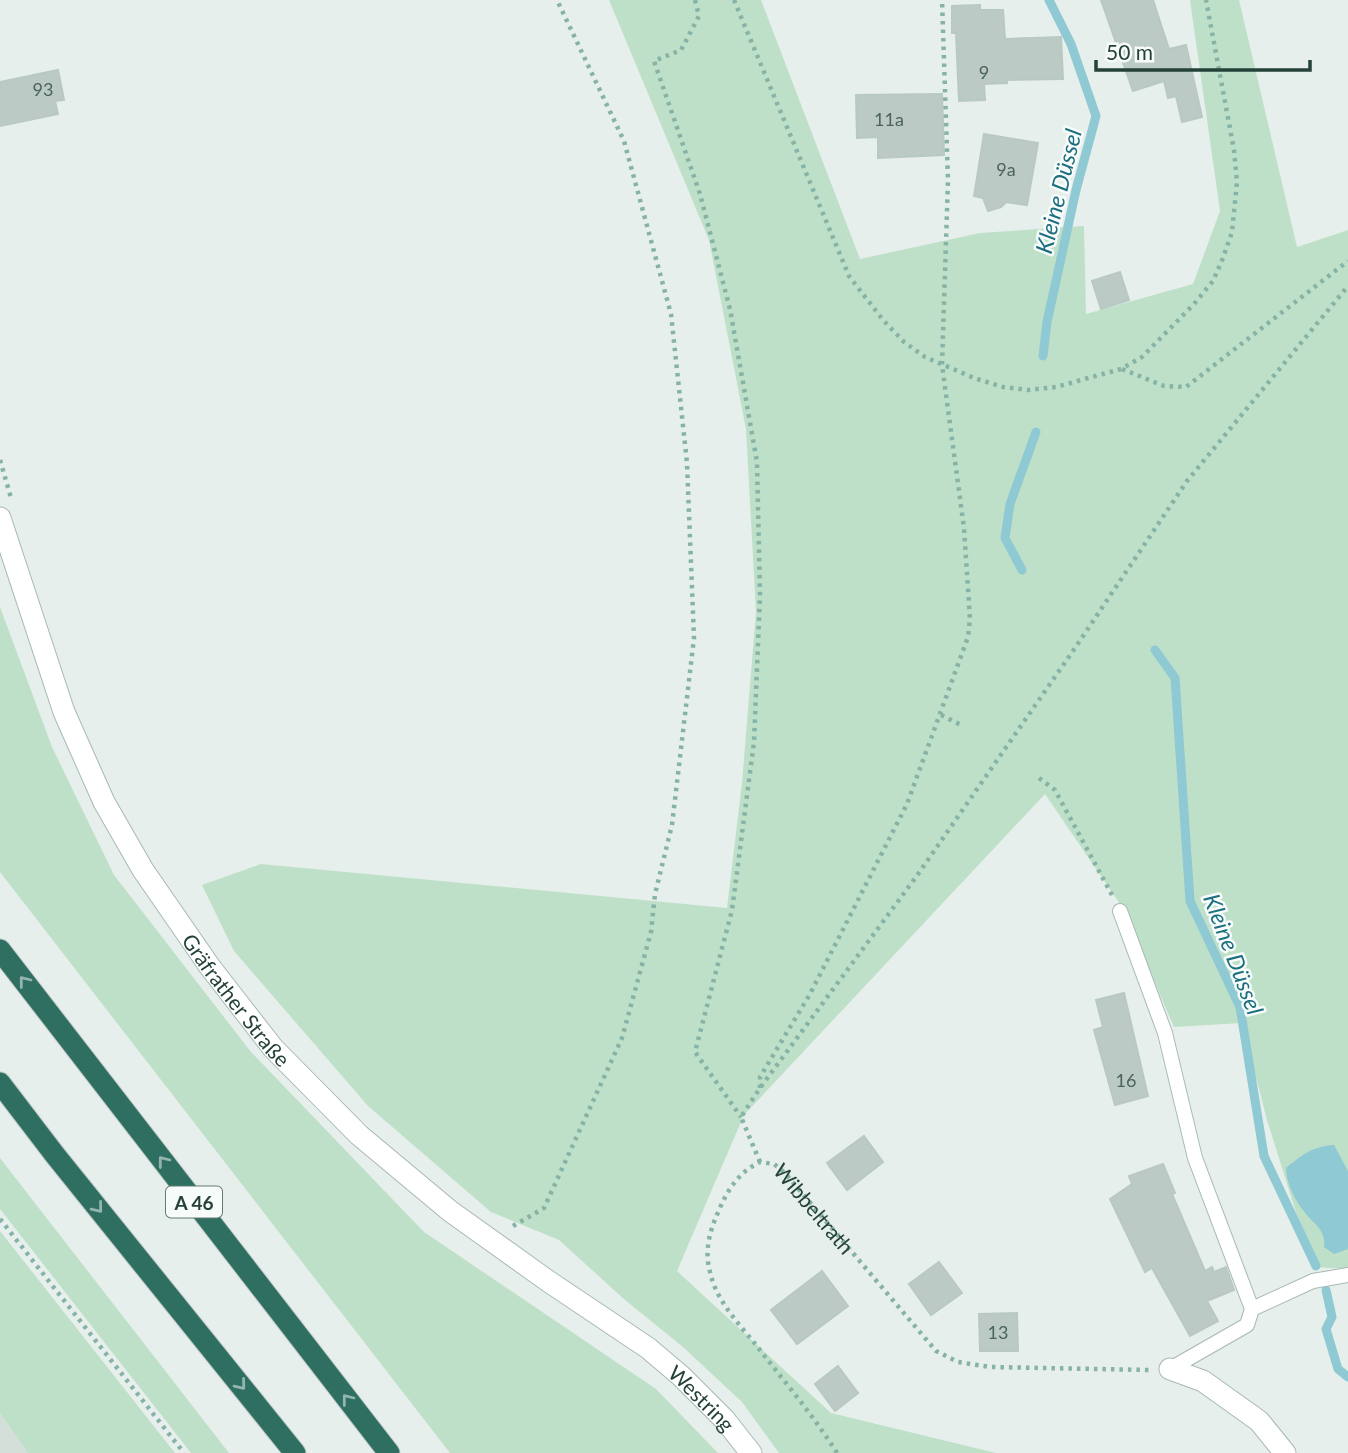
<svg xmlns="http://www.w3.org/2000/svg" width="1348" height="1453" font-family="Lato,sans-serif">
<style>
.built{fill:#d4dfda}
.green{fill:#bfe0c8}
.water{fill:#8ec9d4}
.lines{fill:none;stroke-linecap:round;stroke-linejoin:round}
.stream{stroke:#8ec9d4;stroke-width:9}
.building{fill:#bbcac4;stroke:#b8c9c2;stroke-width:2}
.lane-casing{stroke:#a8b8b2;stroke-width:16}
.street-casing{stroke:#a8b8b2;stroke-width:23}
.highway-casing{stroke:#c2cac8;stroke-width:23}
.path{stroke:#86b3a5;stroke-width:4.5;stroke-dasharray:3.5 5;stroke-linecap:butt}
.lane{stroke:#fff;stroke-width:14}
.street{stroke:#fff;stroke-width:21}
.highway{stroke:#2f6f62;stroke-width:21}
.oneway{stroke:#93b5ae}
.labels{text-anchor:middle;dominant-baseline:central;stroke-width:5;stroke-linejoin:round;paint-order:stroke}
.number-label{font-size:18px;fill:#4a645c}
.shield{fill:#f7fbf9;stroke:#637a73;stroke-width:2}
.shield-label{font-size:19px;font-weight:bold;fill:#24423a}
.street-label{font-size:21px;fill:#24423a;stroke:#f7fbf9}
.water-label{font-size:23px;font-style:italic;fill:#1c6f80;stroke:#f7fbf9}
</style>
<rect width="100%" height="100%" fill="#e6efeb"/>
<!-- built -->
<path class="built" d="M 0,1413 L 28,1453 L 0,1453 Z"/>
<!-- green -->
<path class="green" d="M 609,0 L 761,0 L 860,259 L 980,233 L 1084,226 L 1086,314 L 1193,284 L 1220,211 L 1190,0 L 1239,0 L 1297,247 L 1348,230 L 1348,1269 L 1313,1267 L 1267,1120 L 1242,1023 L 1174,1027 L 1122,907 L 1045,794 L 744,1115 L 677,1271 L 831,1413 L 996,1453 L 779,1453 L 742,1402 L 683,1347 L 625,1300 L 559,1240 L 491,1212 L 368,1106 L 234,951 L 202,885 L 261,864 L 727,908 L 742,783 L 756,612 L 746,429 L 709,240 Z
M 0,607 L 52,747 L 114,875 L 251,1052 L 424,1232 L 656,1389 L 718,1453 L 450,1453 L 0,872 Z
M 0,1158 L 229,1453 L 191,1453 L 0,1209 Z
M 0,1231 L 175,1453 L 28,1453 L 0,1413 Z"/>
<!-- water -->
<path class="water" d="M 1334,1145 L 1348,1171 L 1348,1249 L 1334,1254 L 1324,1247 C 1326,1230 1315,1225 1306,1214 C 1296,1202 1286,1184 1286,1168 C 1302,1155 1313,1146 1334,1145 Z"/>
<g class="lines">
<!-- stream -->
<path class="stream" d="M 1043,356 L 1047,322 L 1076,190 L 1096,116 L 1071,44 L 1049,0
M 1022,570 L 1005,538 L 1010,504 L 1036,432
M 1155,650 L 1175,678 L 1190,901 L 1240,1007 L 1264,1156 L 1316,1266
M 1326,1290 L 1332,1317 L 1326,1329 L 1338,1369 L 1348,1377"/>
</g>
<!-- building -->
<path class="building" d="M 1101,0 L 1153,0 L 1169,49 L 1186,45 L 1202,117 L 1182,122 L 1176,96 L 1168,98 L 1164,81 L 1133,91 Z
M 980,5 L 980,10 L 1003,10 L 1005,39 L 1061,37 L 1063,79 L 1007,80 L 1007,83 L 984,84 L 985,100 L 959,101 L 956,33 L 952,33 L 952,6 Z
M 58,70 L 64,100 L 55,101 L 58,114 L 0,126 L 0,82 Z
M 942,94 L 944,155 L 878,158 L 878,137 L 857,138 L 856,95 Z
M 984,134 L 1038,143 L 1027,205 L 1006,202 L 1001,207 L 988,211 L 983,198 L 974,196 Z
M 1120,272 L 1129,300 L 1101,309 L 1092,281 Z
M 1124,993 L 1148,1096 L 1115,1105 L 1094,1030 L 1103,1027 L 1096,1000 Z
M 864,1136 L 883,1162 L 847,1190 L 827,1163 Z
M 1163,1164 L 1175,1193 L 1172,1194 L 1205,1271 L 1212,1267 L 1214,1272 L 1226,1267 L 1234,1290 L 1207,1301 L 1218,1321 L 1190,1336 L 1152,1268 L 1145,1272 L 1110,1199 L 1132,1184 L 1129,1176 Z
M 939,1262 L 962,1293 L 931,1315 L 909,1284 Z
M 822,1271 L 848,1306 L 797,1344 L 771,1310 Z
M 1017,1313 L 1018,1351 L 980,1351 L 979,1314 Z
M 838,1366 L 858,1393 L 835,1411 L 815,1384 Z"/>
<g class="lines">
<defs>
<path id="lane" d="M 1120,911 L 1165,1033 L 1195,1158 L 1252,1309 L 1247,1325 L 1170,1369
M 1252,1309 L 1313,1281 L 1348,1275"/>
<g id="street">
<path id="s2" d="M 0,518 L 64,712 L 104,802 L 143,870 L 210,967 L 273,1048 L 359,1135 L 450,1211 L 548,1281 L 648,1348 L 681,1376 L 725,1420 L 751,1453"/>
<path d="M 1170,1369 L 1203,1381 L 1259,1421 L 1285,1453"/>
</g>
<path id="highway" d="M 0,950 L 389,1453
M 0,1083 L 55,1155 L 295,1453"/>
</defs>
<!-- lane casing -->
<use href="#lane" class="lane-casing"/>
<!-- street casing -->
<use href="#street" class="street-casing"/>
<!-- highway casing -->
<use href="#highway" class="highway-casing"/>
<!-- path -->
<g class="path">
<path d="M 695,0 L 699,16 L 681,50 L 654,61 L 700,194 L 730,309 L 757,462 L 760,595 L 754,742 L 732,910 L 695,1052 L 741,1117"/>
<path d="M 734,0 L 849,276 L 883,320 L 904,342 L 925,357 L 974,378 L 1003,387 L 1028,390 L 1056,387 L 1121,369 L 1142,357 L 1194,304 L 1213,281 L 1223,258 L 1232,232 L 1237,182 L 1234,150 L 1206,0"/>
<path d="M 1122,369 L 1164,386 L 1186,387 L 1348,261"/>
<path d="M 0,460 L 11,498"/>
<path d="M 941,715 L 961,725"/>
<path d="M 1039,778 L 1055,790 L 1112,895"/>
<path d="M 760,1088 L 760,1077 L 810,994 L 907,804 L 968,637 L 970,619 L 964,528 L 942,365 L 948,180 L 942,0"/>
<path d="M 760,1162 L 741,1117 L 760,1088 L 916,877 L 1075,648 L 1187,481 L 1348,286"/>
<path d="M 0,1219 L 184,1453"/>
<path d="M 513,1226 L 544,1208 L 622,1038 L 651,932 L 655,894 L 672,825 L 694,638 L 687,463 L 671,314 L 624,141 L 557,0"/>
<path id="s1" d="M 837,1453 C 813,1415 783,1380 756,1345 C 738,1323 716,1300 710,1272 C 704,1250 710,1230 719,1210 C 728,1189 739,1172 760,1162 L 774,1164 L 785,1173 L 936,1351 L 958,1362 L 990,1367 L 1149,1370"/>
</g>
<!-- lane -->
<use href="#lane" class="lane"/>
<!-- street -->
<use href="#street" class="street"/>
<!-- highway -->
<use href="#highway" class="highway"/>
</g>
<!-- one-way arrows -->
<defs><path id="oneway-chevron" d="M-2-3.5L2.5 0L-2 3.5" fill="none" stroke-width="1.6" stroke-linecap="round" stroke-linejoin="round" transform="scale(1.75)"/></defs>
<g class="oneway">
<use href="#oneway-chevron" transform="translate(24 981) rotate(-128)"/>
<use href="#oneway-chevron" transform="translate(163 1161) rotate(-128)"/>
<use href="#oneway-chevron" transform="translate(98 1208) rotate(51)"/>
<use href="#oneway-chevron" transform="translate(241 1385) rotate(51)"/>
<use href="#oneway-chevron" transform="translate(347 1399) rotate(-128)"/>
</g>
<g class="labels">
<!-- number labels -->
<g class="number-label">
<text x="984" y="72">9</text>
<text x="43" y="89">93</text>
<text x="889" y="119">11a</text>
<text x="1006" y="169">9a</text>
<text x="1126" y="1080">16</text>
<text x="998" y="1332">13</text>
</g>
<!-- shield labels -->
<rect class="shield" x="166" y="1186.5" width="56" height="31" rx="5"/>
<g class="shield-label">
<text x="194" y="1202">A 46</text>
</g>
<!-- street labels -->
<g class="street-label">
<text stroke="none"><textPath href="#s2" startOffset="541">Gräfrather Straße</textPath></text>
<text stroke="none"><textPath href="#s1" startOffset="425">Wibbeltrath</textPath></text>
<text stroke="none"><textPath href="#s2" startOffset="1157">Westring</textPath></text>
</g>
<!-- water labels -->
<g class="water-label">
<text transform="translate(1058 191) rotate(-76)">Kleine Düssel</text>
<text transform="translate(1234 954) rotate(69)">Kleine Düssel</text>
</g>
</g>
<!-- scale -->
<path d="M1096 60v10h214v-10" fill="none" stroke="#24423a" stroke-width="3.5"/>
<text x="1106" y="60" font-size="21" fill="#24423a" stroke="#f7fbf9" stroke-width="5" paint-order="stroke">50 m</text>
</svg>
